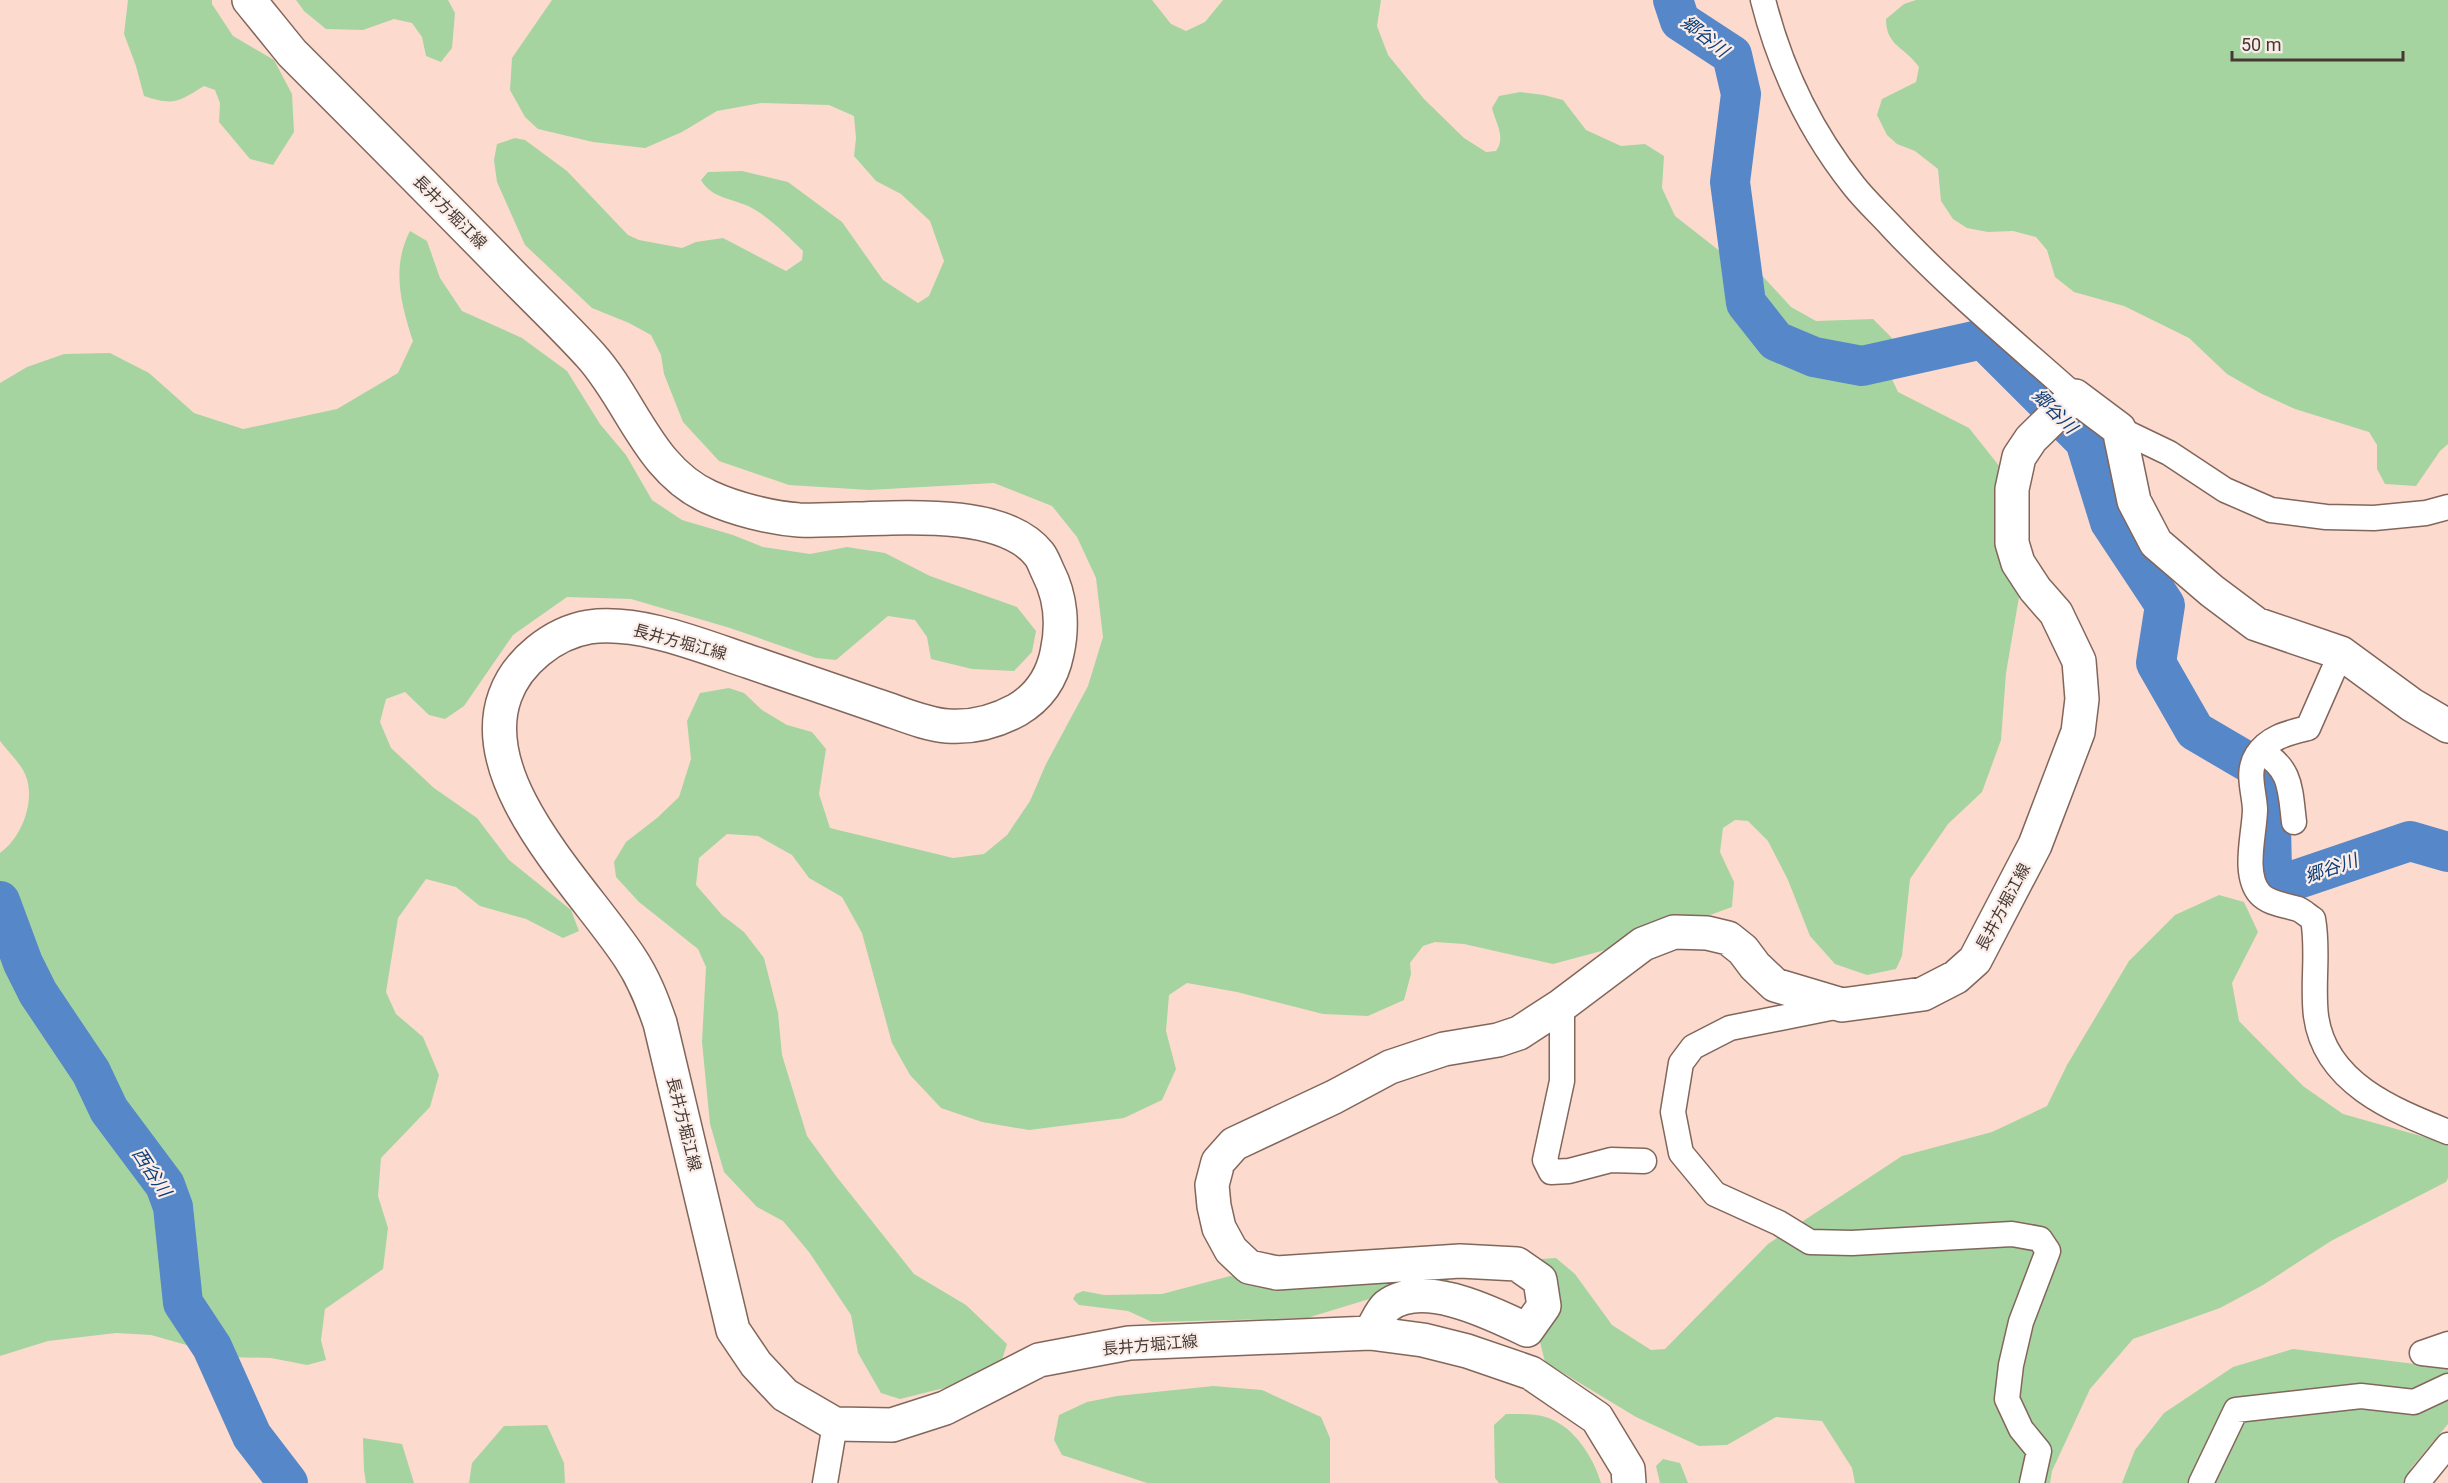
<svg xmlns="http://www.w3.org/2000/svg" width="2448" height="1483" font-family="Roboto,'Noto Sans JP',sans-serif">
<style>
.green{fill:#a5d4a1}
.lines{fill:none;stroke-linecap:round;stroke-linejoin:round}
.river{stroke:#5687c8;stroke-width:40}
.minor-casing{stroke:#82665b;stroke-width:27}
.secondary-casing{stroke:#82665b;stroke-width:36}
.minor{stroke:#fff;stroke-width:24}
.secondary{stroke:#fff;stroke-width:33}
.labels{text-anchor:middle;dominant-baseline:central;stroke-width:4.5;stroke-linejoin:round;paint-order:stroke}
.street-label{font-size:16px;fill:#463934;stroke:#faede8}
.water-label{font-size:18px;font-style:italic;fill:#0d3e7a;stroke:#faede8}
</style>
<rect width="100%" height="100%" fill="#fcdbce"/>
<!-- green -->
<path class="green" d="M 128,0 L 212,0 L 212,4 L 233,36 L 274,60 L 292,94 L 294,132 L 273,165 L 250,159 L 219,122 L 220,103 L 215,90 L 204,86 C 178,102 174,106 144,96 L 136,66 L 124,34 Z
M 296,0 L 448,0 L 455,13 L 452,48 L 441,62 L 426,56 L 422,37 L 412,23 L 394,19 L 363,30 L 326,29 L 304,11 Z
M 552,0 L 1152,0 L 1171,24 L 1186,31 L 1205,22 L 1223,0 L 1381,0 L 1377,26 L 1388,55 L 1424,99 L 1464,138 L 1486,152 L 1496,151 C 1506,137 1496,124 1492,108 L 1499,96 L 1520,92 L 1544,95 L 1563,100 L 1586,130 L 1621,146 L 1645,144 L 1664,156 L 1662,188 L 1675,216 L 1721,252 L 1757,270 L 1791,307 L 1816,321 L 1873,319 L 1892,338 L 1891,377 L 1898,392 L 1969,428 L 2000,467 L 2025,544 L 2019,597 L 2006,673 L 2001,740 L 1982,792 L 1948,824 L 1910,879 L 1902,956 L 1896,969 L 1867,975 L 1835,964 L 1810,936 L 1788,880 L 1768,841 L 1748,821 L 1735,820 L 1723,828 L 1720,852 L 1734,882 L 1732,907 L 1710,915 L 1670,918 L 1609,949 L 1553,964 L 1464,944 L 1435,942 L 1423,946 L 1410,963 L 1411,974 L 1404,1000 L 1368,1016 L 1323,1014 L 1237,992 L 1187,983 L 1169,995 L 1166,1031 L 1176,1069 L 1162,1100 L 1124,1118 L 1029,1130 L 982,1122 L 941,1108 L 910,1075 L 892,1043 L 862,933 L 842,897 L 809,878 L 792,855 L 758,836 L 727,834 L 699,858 L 696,885 L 722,915 L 744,932 L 764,958 L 778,1013 L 782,1055 L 807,1136 L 836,1176 L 914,1274 L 966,1305 L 1007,1344 L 1002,1360 L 948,1387 L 900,1399 L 881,1393 L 858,1353 L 851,1315 L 809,1252 L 783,1221 L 757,1207 L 724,1172 L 710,1124 L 702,1042 L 706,967 L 698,949 L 639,902 L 616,877 L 614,862 L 626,842 L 657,818 L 679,797 L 691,759 L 687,721 L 700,693 L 729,688 L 744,693 L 762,710 L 787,725 L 812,732 L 826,749 L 819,794 L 830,828 L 953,858 L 984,854 L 1007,835 L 1030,801 L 1046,764 L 1088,686 L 1103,637 L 1096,578 L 1077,537 L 1052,506 L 994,483 L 869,490 L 789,485 L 719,461 L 683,422 L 664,374 L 661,355 L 651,335 L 629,323 L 592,308 L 525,245 L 497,182 L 494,160 L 497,144 L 515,138 L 525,140 L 567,171 L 628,235 L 639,240 L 682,248 L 696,242 L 723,238 L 786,271 L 802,260 L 803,251 C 788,236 774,222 757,211 C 738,198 713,201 701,180 L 708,172 L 742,171 L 788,182 L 842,222 L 883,280 L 918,303 L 929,296 L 944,261 L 930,221 L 901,194 L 876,181 L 854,156 L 856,138 L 854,116 L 829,105 L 761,103 L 717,111 L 682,132 L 645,148 L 593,142 L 538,129 L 525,117 L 510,90 L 512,58 Z
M 1916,0 L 2448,0 L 2448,444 L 2440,451 L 2416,486 L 2385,484 L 2377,469 L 2377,445 L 2369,432 L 2295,409 L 2260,393 L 2227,374 L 2189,338 L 2124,306 L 2074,292 L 2055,277 L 2047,250 L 2036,237 L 2013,231 L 1988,232 L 1967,228 L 1953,219 L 1941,201 L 1938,169 L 1915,151 L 1897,144 L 1887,135 L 1877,115 L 1882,99 L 1916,82 L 1919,67 C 1904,46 1886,46 1886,19 L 1904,4 Z
M 410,231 L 427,241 L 440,278 L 462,311 L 522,338 L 567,371 L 600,424 L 626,455 L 652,500 L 682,520 L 733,535 L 763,547 L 810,554 L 847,547 L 885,553 L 930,576 L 1017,607 L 1036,631 L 1032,652 L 1014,671 L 972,669 L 931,659 L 927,637 L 915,620 L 888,616 L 836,660 L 816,658 L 730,628 L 631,599 L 567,597 L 513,635 L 464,706 L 445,719 L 429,715 L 405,692 L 386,699 L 380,722 L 391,748 L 434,788 L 477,818 L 509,860 L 571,910 L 579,931 L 563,938 L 526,919 L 480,906 L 456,887 L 426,879 L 398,918 L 386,992 L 396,1014 L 423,1037 L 439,1075 L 430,1107 L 381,1158 L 378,1196 L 388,1228 L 383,1269 L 325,1309 L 321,1340 L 326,1360 L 307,1365 L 271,1358 L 229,1357 L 151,1335 L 116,1333 L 48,1341 L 0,1356 L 0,853 C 23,837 38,796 23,770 C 17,760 7,750 0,741 L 0,383 L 27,367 L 64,354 L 110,353 L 149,373 L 194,413 L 243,429 L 337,409 L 398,373 L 413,341 C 401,305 391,267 410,231 Z
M 2219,895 L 2244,902 L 2258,932 L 2232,983 L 2239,1021 L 2303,1086 L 2343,1114 L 2446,1143 L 2448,1147 L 2448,1178 L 2446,1182 L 2331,1241 L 2263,1285 L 2220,1308 L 2133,1339 L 2090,1389 L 2052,1471 L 2050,1483 L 1855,1483 L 1852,1468 L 1822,1421 L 1776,1417 L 1727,1445 L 1699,1446 L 1636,1417 L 1545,1362 L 1538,1334 L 1541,1259 L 1556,1258 L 1575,1274 L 1612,1325 L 1651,1350 L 1665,1349 L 1768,1244 L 1902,1156 L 1992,1132 L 2047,1106 L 2067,1065 L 2129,961 L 2175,915 Z
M 1439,1275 L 1449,1280 L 1442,1288 L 1379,1296 L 1307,1318 L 1152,1322 L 1128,1311 L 1079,1305 L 1073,1299 L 1076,1294 L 1083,1291 L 1104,1295 L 1162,1294 L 1230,1276 L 1276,1282 Z
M 2293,1349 L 2448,1368 L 2448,1424 L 2411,1468 L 2408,1483 L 2122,1483 L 2135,1450 L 2164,1413 L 2233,1367 Z
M 1213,1386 L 1262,1390 L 1321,1417 L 1330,1438 L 1330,1483 L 1147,1483 L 1062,1455 L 1054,1440 L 1059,1415 L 1087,1402 L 1117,1396 Z
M 1506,1414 C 1520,1414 1540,1413 1553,1420 C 1577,1431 1594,1459 1601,1483 L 1499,1483 L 1495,1478 L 1494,1425 Z
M 547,1425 L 564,1463 L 565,1483 L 469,1483 L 472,1463 L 504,1426 Z
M 363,1438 L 402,1444 L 414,1483 L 366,1483 L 364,1470 Z
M 1663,1459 L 1680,1463 L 1688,1483 L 1660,1483 L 1656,1466 Z"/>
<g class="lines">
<!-- river -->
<path class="river" d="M 1673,0 L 1680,21 L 1732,55 L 1741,94 L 1730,182 L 1746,303 L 1776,341 L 1814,357 L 1862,366 L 1983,339 L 2085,441 L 2110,522 L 2165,605 L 2156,663 L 2195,731 L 2270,775 L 2272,874 L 2292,881 L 2410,841 L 2448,852
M 0,901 L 23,963 L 38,993 L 91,1072 L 109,1110 L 165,1185 L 173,1207 L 183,1303 L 212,1347 L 252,1436 L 288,1483"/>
<defs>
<path id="minor" d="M 1763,0 C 1780,67 1811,132 1854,186 C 1865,200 1879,213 1891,226 C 1948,287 2012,340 2075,396
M 2119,429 L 2169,453 L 2225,490 L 2271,510 L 2326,517 L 2374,518 L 2426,513 L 2448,507
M 2341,653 L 2308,728 C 2288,733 2269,737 2257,755 C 2246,772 2254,790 2255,809 C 2255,832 2242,874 2260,894 C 2269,904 2286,905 2298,909 C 2303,911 2308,916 2313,919 C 2319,951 2312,983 2316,1016 C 2325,1083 2393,1110 2448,1132
M 2260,751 C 2292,768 2290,790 2294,822
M 1562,1005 L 1562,1081 L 1545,1160 L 1551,1172 L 1569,1171 L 1611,1160 L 1644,1161
M 1840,1006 L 1730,1028 L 1693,1047 L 1681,1063 L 1673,1112 L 1681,1153 L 1715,1194 L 1779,1223 L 1810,1242 L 1852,1243 L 2012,1234 L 2040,1239 L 2048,1251 L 2021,1322 L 2011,1365 L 2007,1399 L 2021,1429 L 2039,1451 L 2032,1483
M 2448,1344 L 2422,1353 L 2448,1356
M 825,1483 L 835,1424
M 2201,1483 L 2236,1410 L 2361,1396 L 2414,1402 L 2448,1386
M 2417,1483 L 2448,1445"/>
<path id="secondary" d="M 249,0 L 292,53 C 363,124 434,195 504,267 C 533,297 563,325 591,356 C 632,402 649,470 709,497 C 735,509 771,518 799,520 C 862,523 996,500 1039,554 C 1043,559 1045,566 1048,572 C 1061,597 1063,626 1057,653 C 1052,678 1039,697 1017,710 C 995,722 972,728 947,726 C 924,724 900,713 878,706 C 835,691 793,677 750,662 C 702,646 640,620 589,627 C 553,633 517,662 505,696 C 473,784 586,890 630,958 C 644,979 652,1000 660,1023 L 733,1330 L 756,1364 L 785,1395 L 835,1424 L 892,1425 L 945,1408 L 1039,1360 L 1129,1343 L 1370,1333 L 1423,1340 L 1467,1351 L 1531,1373 L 1597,1418 L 1628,1469 L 1629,1483
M 1370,1333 C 1375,1326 1380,1312 1387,1306 C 1423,1278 1493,1314 1527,1330 L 1544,1306 L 1540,1280 L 1517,1264 L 1460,1261 L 1277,1273 L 1249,1267 L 1231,1250 L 1219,1228 L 1214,1206 L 1212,1185 L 1218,1162 L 1234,1144 L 1334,1097 L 1390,1067 L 1444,1049 L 1498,1040 L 1519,1033 L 1562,1005 L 1643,944 L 1674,932 L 1707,933 L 1728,938 L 1743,950 L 1755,966 L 1775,985 L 1842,1005 L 1923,994 L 1956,977 L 1975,960 L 2035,845 L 2078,732 L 2082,699 L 2079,661 L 2056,613 L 2035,589 L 2018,563 L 2012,543 L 2012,489 L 2019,457 L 2031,439 L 2075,396 L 2119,429 L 2134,501 L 2156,543 L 2212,591 L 2256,624 L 2341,653 L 2412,705 L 2448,726"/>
</defs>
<!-- minor casing -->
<use href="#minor" class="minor-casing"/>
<!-- secondary casing -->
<use href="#secondary" class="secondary-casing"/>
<!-- minor -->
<use href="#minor" class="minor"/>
<!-- secondary -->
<use href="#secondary" class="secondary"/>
</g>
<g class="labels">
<!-- street labels -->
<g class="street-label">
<text transform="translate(450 212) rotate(45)">長井方堀江線</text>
<text transform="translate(680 642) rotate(15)">長井方堀江線</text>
<text transform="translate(2003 907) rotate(-62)">長井方堀江線</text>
<text transform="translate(684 1124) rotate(76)">長井方堀江線</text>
<text transform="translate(1150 1345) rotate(-5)">長井方堀江線</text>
</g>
<!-- water labels -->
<g class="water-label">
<text transform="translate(1705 36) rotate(38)">郷谷川</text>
<text transform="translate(2055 411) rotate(45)">郷谷川</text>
<text transform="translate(2331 868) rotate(-19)">郷谷川</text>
<text transform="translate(152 1172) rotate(57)">西谷川</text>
</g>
</g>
<!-- scale -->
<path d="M2232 51v9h171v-9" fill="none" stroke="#463934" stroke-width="3"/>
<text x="2241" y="51" font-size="18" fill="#463934" stroke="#faede8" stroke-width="4.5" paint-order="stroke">50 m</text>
</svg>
